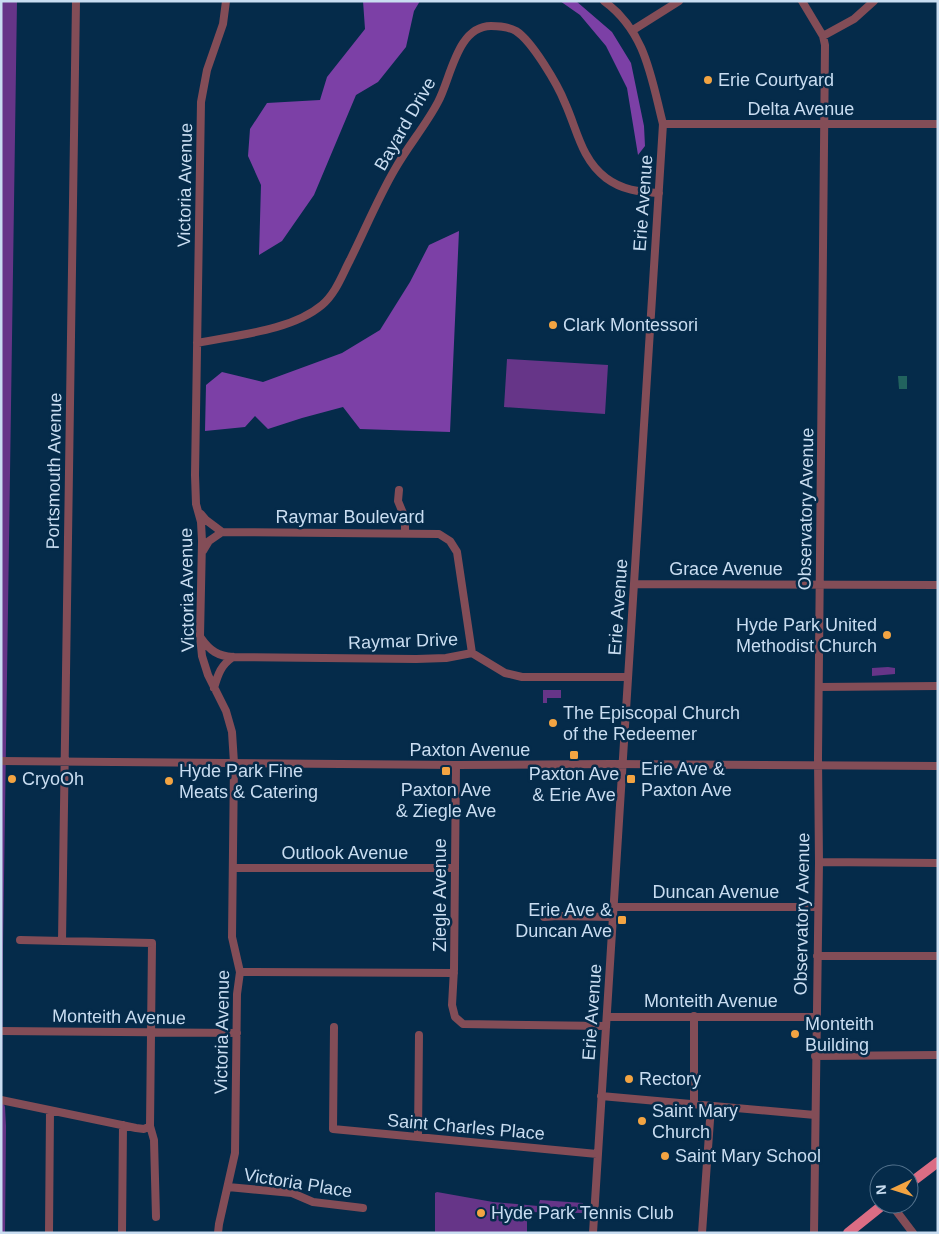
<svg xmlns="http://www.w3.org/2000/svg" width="939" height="1234" font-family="Helvetica,sans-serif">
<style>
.green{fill:#663588}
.forest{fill:#7c40a6}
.water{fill:#22635e}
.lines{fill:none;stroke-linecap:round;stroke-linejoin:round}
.minor{stroke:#834d57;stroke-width:8}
.major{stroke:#db6d84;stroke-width:10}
.poi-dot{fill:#f3a442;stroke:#052b4a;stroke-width:2}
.labels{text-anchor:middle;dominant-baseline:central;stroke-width:5;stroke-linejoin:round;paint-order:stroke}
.poi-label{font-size:18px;fill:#c9ddf1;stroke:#052b4a;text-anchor:start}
.street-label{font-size:18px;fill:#c9ddf1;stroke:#052b4a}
</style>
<rect width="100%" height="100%" fill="#052b4a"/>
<!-- green -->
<path class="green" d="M 1,1 L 17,1 L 3,947 L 2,1098 L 5,1107 L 6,1126 L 5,1233 L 1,1233 Z
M 507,359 L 608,365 L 605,414 L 504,407 Z
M 888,667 L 895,668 L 895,674 L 872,676 L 872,668 Z
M 543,690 L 561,690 L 561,698 L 547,698 L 547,703 L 543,703 Z
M 437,1192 L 493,1202 L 538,1206 L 540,1200 L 583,1203 L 582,1213 L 527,1212 L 527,1233 L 435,1233 L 435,1193 Z"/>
<!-- forest -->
<path class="forest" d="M 363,1 L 420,1 L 414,11 L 406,47 L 378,82 L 356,95 L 314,195 L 282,241 L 259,255 L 261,185 L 248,156 L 250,129 L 267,103 L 320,100 L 327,77 L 365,29 Z
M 560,1 L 576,1 L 612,32 L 631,63 L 644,126 L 645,146 L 638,155 L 627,88 L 606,46 L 580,15 Z
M 459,231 L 450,432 L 360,429 L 343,407 L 302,418 L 268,429 L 255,416 L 245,427 L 205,431 L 206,385 L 222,372 L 263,382 L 342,353 L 380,330 L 410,282 L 429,245 Z"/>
<!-- water -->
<path class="water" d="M 898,376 L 907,376 L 907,389 L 899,389 Z"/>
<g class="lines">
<!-- minor -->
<path class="minor" d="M 802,1 L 823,36 L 825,45 L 818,758 L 819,862 L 814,1233
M 633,30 L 679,1
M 823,36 L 854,19 L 874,1
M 663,124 L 938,124
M 197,343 C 236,335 291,331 322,305 C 336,293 342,275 350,260 C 365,230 378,198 395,169 C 408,146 426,125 438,102 C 451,78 457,26 491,26 C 499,26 509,27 516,31 C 532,41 558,85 565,103 C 577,129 581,159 606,178 C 622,190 639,192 659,193
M 399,490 L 398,501 L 405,518 L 405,533
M 201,514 L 206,520 L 222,532
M 203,551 L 209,541 L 222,532 L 439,534 L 450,541 L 457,552 L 472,653
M 635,584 L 938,585
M 201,638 C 210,651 218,656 233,657 L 416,659 L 446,658 L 472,653 L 505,673 L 522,677 L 627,677
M 819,687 L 938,686
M 214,688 C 218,674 221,665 233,657
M 1,761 L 456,765 L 611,764 L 938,766
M 456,765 L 454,969 L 452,1005 L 455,1017 L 463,1024 L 606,1026
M 819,862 L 938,863
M 234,868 L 455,868
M 614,907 L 818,907
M 544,917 L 558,916 L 613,917
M 20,940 L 152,943 L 150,1126 L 154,1140 L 156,1217
M 62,941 L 76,1
M 817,956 L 938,956
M 240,972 L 454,973
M 607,1017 L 816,1017
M 334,1027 L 333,1129 L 597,1154
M 1,1031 L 237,1033
M 815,1056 L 938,1055
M 601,1096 L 815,1115
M 1,1100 L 136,1128 L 144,1129 L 150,1126
M 694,1104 L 694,1016
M 418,1137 L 419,1035
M 228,1187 L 292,1193 L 313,1202 L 363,1208
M 891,1204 L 913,1233
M 49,1233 L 50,1111
M 122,1233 L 123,1125
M 218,1233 L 219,1224 L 235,1153 L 237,994 L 240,972 L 232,937 L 234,763 L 232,732 L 226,711 L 208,675 L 202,656 L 200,636 L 202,541 L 201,522 L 196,504 L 195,475 L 201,102 L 207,70 L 223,24 L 226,1
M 593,1233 L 663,124 C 651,77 646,32 604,1
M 702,1233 L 711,1106"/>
<!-- major -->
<path class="major" d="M 909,1184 L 938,1162
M 848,1233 L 884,1204"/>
</g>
<!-- markers -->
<g class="poi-dot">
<circle cx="708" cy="80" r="5"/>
<circle cx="553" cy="325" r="5"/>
<circle cx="887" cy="635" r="5"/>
<circle cx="553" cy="723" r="5"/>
<rect x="569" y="750" width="10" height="10" rx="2.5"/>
<rect x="441" y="766" width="10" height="10" rx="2.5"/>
<circle cx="12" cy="779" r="5"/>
<rect x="626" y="774" width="10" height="10" rx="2.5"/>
<circle cx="169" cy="781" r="5"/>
<rect x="617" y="915" width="10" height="10" rx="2.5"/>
<circle cx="795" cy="1034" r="5"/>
<circle cx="629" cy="1079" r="5"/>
<circle cx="642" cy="1121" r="5"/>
<circle cx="665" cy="1156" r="5"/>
<circle cx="481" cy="1213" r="5"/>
</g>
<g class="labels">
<!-- poi labels -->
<g class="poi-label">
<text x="718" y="80">Erie Courtyard</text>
<text x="563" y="325">Clark Montessori</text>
<text x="877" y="625" text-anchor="end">Hyde Park United<tspan x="877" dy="21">Methodist Church</tspan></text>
<text x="563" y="713">The Episcopal Church<tspan x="563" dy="21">of the Redeemer</tspan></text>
<text x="641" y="769">Erie Ave &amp;<tspan x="641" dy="21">Paxton Ave</tspan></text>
<text x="179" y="771">Hyde Park Fine<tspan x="179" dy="21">Meats &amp; Catering</tspan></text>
<text x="574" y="774" text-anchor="middle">Paxton Ave<tspan x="574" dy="21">&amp; Erie Ave</tspan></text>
<text x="22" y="779">CryoOh</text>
<text x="446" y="790" text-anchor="middle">Paxton Ave<tspan x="446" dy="21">&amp; Ziegle Ave</tspan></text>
<text x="612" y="910" text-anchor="end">Erie Ave &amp;<tspan x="612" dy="21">Duncan Ave</tspan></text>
<text x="805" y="1024">Monteith<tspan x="805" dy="21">Building</tspan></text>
<text x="639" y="1079">Rectory</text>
<text x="652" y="1111">Saint Mary<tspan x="652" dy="21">Church</tspan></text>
<text x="675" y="1156">Saint Mary School</text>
<text x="491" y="1213">Hyde Park Tennis Club</text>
</g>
<!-- street labels -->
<g class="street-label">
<text x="801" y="109">Delta Avenue</text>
<text transform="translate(405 124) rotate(-60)">Bayard Drive</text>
<text transform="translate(185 185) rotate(-89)">Victoria Avenue</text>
<text transform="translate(643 203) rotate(-86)">Erie Avenue</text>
<text transform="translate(54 471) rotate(-89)">Portsmouth Avenue</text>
<text transform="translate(806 509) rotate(-89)">Observatory Avenue</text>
<text x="350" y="517">Raymar Boulevard</text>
<text x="726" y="569">Grace Avenue</text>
<text transform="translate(187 590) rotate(-91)">Victoria Avenue</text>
<text transform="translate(618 607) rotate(-86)">Erie Avenue</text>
<text transform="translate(403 641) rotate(-2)">Raymar Drive</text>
<text x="470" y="750">Paxton Avenue</text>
<text x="345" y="853">Outlook Avenue</text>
<text x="716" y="892">Duncan Avenue</text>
<text transform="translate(440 895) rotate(-90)">Ziegle Avenue</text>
<text transform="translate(802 914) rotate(-89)">Observatory Avenue</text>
<text x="711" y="1001">Monteith Avenue</text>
<text transform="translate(592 1012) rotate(-86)">Erie Avenue</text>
<text transform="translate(119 1017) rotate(1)">Monteith Avenue</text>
<text transform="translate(222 1032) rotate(-89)">Victoria Avenue</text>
<text transform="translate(466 1127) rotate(5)">Saint Charles Place</text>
<text transform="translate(298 1183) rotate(9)">Victoria Place</text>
</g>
</g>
<!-- border -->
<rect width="939" height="1234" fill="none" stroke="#c9ddf1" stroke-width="5"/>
<!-- north arrow -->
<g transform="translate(894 1189) rotate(266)"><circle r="24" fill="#052b4a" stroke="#53728d"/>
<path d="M0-4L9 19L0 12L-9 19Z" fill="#f3a442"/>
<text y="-8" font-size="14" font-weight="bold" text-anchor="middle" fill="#c9ddf1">N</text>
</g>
</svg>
